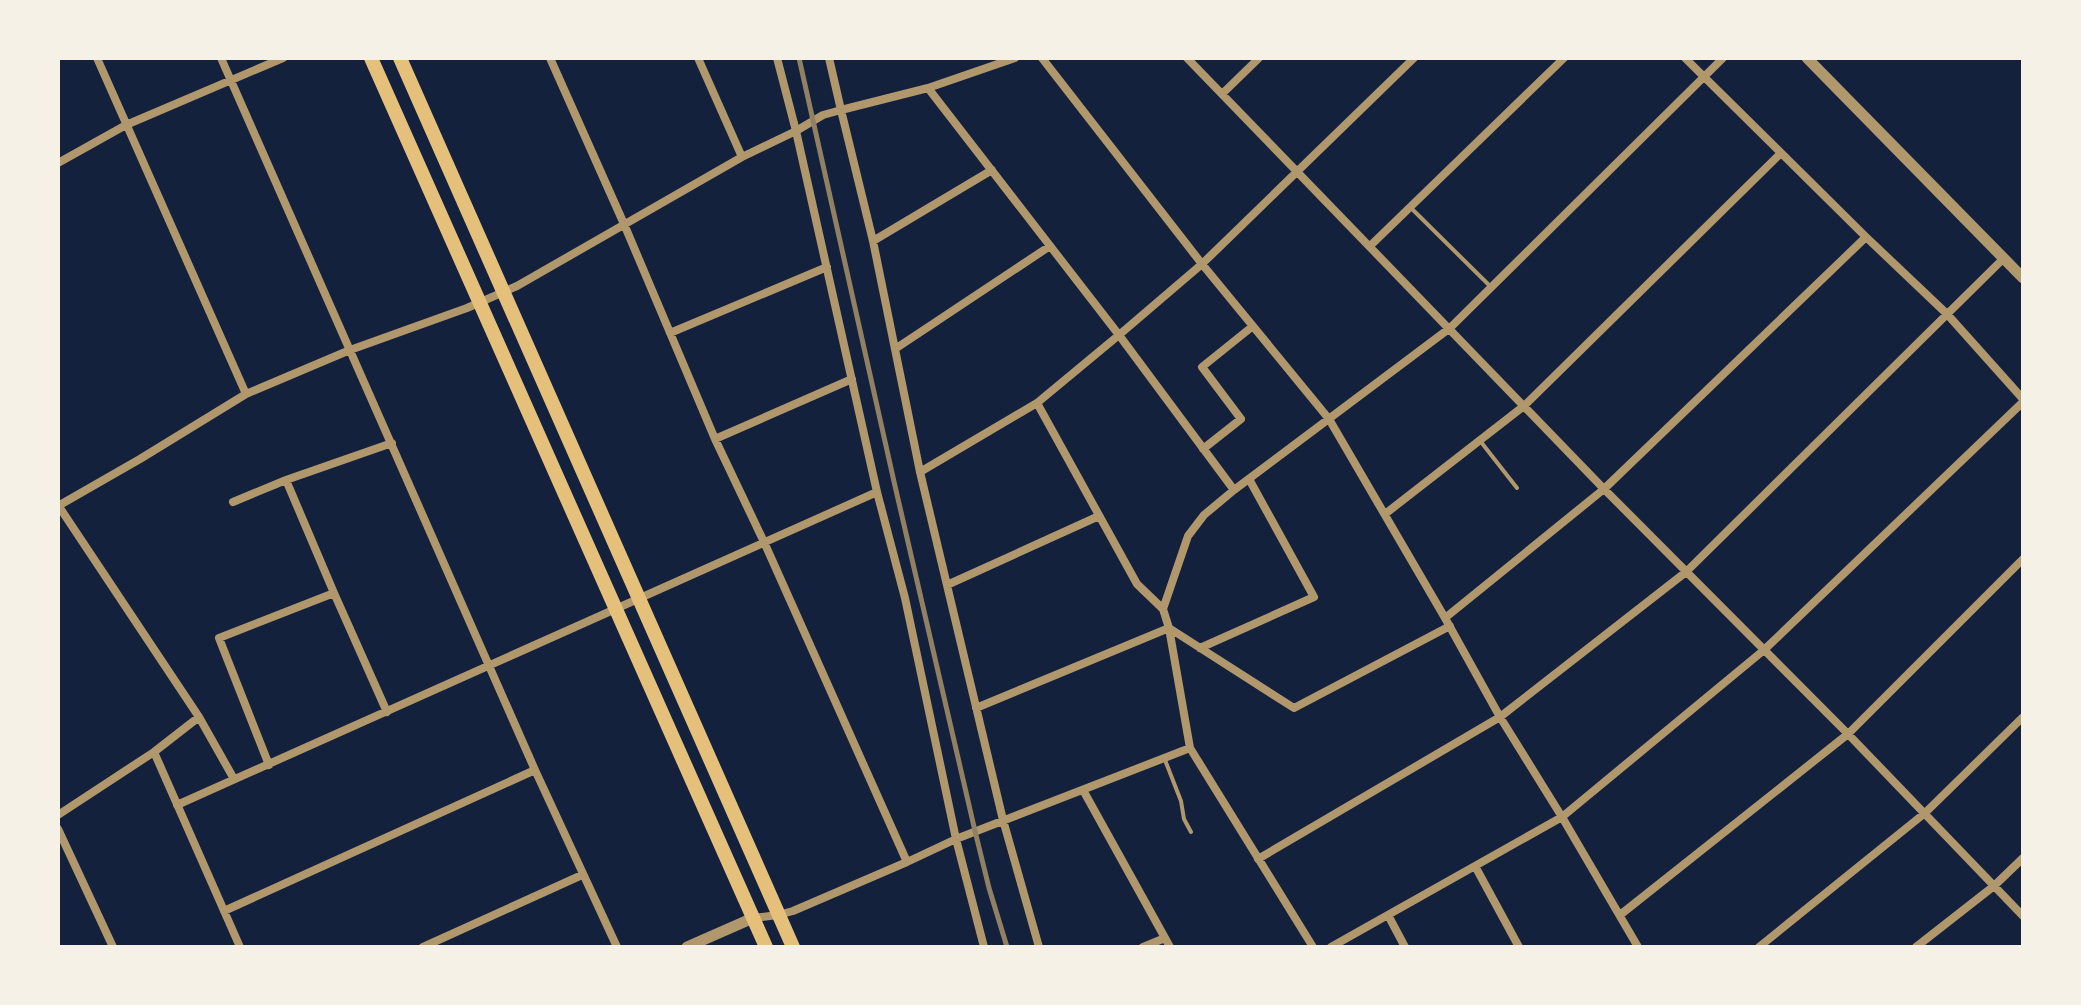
<svg xmlns="http://www.w3.org/2000/svg" width="2081" height="1005" font-family="'PT Sans',sans-serif">
<style>
.lines{fill:none;stroke-linecap:round;stroke-linejoin:round}
.service{stroke:#b1986c;stroke-width:4}
.minor{stroke:#b1986c;stroke-width:8}
.tertiary{stroke:#b1986c;stroke-width:11}
.primary{stroke:#e5c07b;stroke-width:14}
.rail{stroke:#918062;stroke-width:5}
</style>
<rect width="100%" height="100%" fill="#14213d"/>
<g class="lines">
<!-- service -->
<path class="service" d="M 1410,207 L 1491,287
M 1481,442 L 1517,488
M 1165,760 L 1181,801 L 1184,819 L 1191,832"/>
<!-- minor -->
<path class="minor" d="M 97,58 L 246,394
M 221,58 L 535,770 L 617,947
M 550,58 L 624,224 L 715,439 L 764,542 L 907,862
M 698,58 L 742,157
M 777,58 L 796,131 L 877,492 L 905,598 L 956,839 L 984,947
M 1015,58 L 928,88 L 841,110 L 873,241 L 920,472 L 1003,820 L 1039,947
M 1042,58 L 1202,264 L 1329,419 L 1445,618 L 1500,717 L 1562,817 L 1638,947
M 1187,58 L 1604,489 L 1848,734 L 2023,916
M 1685,58 L 1866,237 L 1947,314 L 2023,399
M 928,88 L 1119,335 L 1234,490
M 1222,94 L 1259,58
M 58,163 L 126,125 L 283,58
M 873,241 L 992,170
M 1370,246 L 1564,58
M 670,333 L 827,267
M 895,349 L 1050,246
M 1037,403 L 1137,584 L 1163,609 L 1169,628 L 1190,748
M 715,439 L 852,379
M 1203,449 L 1241,419 L 1202,367 L 1253,326
M 920,472 L 1037,403 L 1119,335 L 1202,264 L 1414,58
M 286,480 L 334,593 L 387,712
M 233,502 L 286,480 L 392,443
M 58,505 L 199,717 L 234,779
M 58,506 L 140,459 L 246,394 L 350,350 L 467,308 L 517,286 L 742,157 L 796,131 L 823,115 L 841,110 L 829,58
M 1385,514 L 1524,406 L 1781,153
M 947,585 L 1099,516
M 1163,609 L 1188,536 L 1204,515 L 1234,490 L 1450,328 L 1723,58
M 1445,618 L 1604,489 L 1866,237
M 1169,628 L 1294,708 L 1450,626
M 1200,648 L 1314,597 L 1249,479
M 976,708 L 1169,628
M 154,752 L 240,947
M 269,765 L 219,638 L 334,593
M 1083,790 L 1170,947
M 177,805 L 877,492
M 58,815 L 154,752 L 199,717
M 58,829 L 113,947
M 1258,859 L 1500,717 L 1686,572 L 2004,258
M 1475,866 L 1519,947
M 224,911 L 535,770
M 1388,915 L 1405,947
M 1620,915 L 1848,734 L 2023,559
M 753,918 L 778,915 L 793,911 L 907,862 L 956,839 L 1190,748 L 1313,947
M 423,947 L 582,875
M 1143,947 L 1165,938
M 1331,947 L 1562,817 L 1764,650 L 2023,402
M 1759,947 L 1925,813 L 2023,717
M 1916,947 L 1994,886 L 2023,858"/>
<!-- tertiary -->
<path class="tertiary" d="M 1807,58 L 2023,278
M 687,947 L 753,918"/>
<!-- primary -->
<path class="primary" d="M 371,58 L 766,947
M 400,58 L 793,947"/>
<!-- rail -->
<path class="rail" d="M 799,58 L 895,486 L 975,831 L 989,888 L 1007,947"/>
</g>
<!-- border -->
<rect width="2081" height="1005" fill="none" stroke="#f6f1e7" stroke-width="120"/>
</svg>
